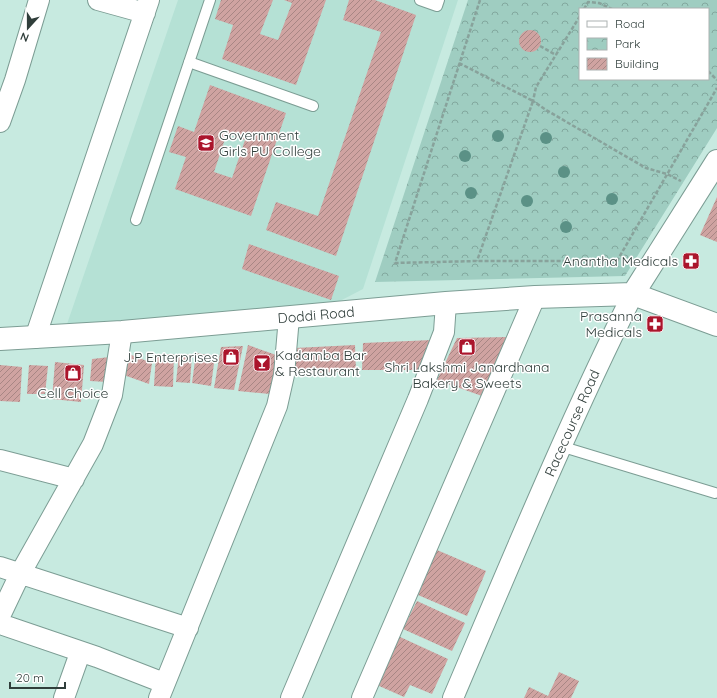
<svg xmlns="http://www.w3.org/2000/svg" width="717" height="698" font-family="Quicksand,sans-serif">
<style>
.built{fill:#b5e1d5}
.park{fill:url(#park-crowns);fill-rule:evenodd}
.building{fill:url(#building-hatch);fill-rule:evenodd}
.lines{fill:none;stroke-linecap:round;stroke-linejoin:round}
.lane-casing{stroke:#7c9d94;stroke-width:12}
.street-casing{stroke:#7c9d94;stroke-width:22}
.secondary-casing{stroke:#7c9d94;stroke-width:24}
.path{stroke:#88a29b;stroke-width:2.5;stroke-dasharray:4 2;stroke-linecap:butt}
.lane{stroke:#fff;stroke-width:10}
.street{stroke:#fff;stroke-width:20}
.secondary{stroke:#fff;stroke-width:22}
.tree{fill:#5b9186}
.labels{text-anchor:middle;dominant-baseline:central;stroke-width:3;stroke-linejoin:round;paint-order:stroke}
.poi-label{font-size:14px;fill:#303e3b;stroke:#fff;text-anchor:end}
.street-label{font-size:14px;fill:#303e3b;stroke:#fff}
</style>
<defs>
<pattern id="park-crowns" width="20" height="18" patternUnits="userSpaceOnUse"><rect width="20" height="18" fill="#9fcdc1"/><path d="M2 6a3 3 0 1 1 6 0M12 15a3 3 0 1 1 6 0" fill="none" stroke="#82a89e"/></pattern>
<pattern id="building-hatch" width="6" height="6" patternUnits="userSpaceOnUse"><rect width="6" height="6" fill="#cfa3a1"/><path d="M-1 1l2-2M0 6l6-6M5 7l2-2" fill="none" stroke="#a88684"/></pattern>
</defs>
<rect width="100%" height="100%" fill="#c7eae0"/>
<!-- built -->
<path class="built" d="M 178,0 L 458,0 L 363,289 L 338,302 L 66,327 Z"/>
<!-- park -->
<path class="park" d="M 468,0 L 717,0 L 717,128 L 625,276 L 375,282 ZM 580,9 L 708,9 L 708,79 L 580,79 Z"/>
<!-- building -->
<path class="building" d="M 221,0 L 273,0 L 260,34 L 278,40 L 292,3 L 284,0 L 326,0 L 296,85 L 222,59 L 233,25 L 215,19 Z
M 349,0 L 375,0 L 416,15 L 336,256 L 266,230 L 276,202 L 318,216 L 381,32 L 343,20 Z
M519 41a11 11 0 1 1 22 0a11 11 0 1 1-22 0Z
M 210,85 L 286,113 L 251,216 L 175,189 L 186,157 L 169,152 L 178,126 L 194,132 ZM 227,133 L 245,140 L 232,178 L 214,172 Z
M 717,197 L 717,242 L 700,235 Z
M 249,244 L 339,276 L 331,300 L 242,269 Z
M 508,337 L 482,396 L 437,380 L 457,338 Z
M 432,340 L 423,370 L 362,370 L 363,343 Z
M 248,345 L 279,356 L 270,394 L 238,391 Z
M 355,345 L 356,371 L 294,374 L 295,348 Z
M 243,346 L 234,390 L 214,388 L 221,347 Z
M 196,353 L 215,356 L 211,386 L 192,383 Z
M 129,354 L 152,363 L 149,384 L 121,374 Z
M 156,354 L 174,354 L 173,387 L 154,386 Z
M 179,354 L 192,355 L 190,383 L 176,382 Z
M 110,357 L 107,382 L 90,381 L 92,359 Z
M 55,362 L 84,365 L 81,402 L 52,399 Z
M 0,365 L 22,367 L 20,402 L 0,401 Z
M 29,365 L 48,366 L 45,394 L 27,394 Z
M 437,550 L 486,571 L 467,616 L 418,595 Z
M 417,601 L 465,623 L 452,651 L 403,629 Z
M 398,636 L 448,659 L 432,694 L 410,685 L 404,697 L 377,685 Z
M 559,672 L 579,681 L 571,698 L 524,698 L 529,687 L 548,696 Z"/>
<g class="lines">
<defs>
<path id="lane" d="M 420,0 L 437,6 L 439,0
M 189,62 L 313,106
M 136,220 L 210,0
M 560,446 L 715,493"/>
<path id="street" d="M 98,0 L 145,13
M 0,122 L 15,80 L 39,0
M 35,338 L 149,0
M 0,460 L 74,479
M 0,567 L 188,628
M 0,616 L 20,574 L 93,444 L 112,395 L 122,332
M 0,624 L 97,657 L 164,683
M 64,698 L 80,653
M 159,698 L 277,406 L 284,375 L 289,317
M 291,698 L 418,399 L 444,332 L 446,303
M 362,698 L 535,297
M 453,698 C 511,562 567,426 633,294"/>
<path id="secondary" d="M 633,294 L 717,161
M 0,339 L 122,332 L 446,303 L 535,297 L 633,294 L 717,325"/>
</defs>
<!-- lane casing -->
<use href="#lane" class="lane-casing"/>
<!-- street casing -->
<use href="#street" class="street-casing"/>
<!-- secondary casing -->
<use href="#secondary" class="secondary-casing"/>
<!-- path -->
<path class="path" d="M 480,0 L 395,263 L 477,261 L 617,261 L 717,88
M 584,9 L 588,2 L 599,3 L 612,9
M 580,16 L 536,87 L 533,101 L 546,110 L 646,168 L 667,174 L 681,181
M 540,46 L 556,55
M 459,63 L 533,101 L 477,261
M 708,71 L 717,80"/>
<!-- lane -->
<use href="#lane" class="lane"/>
<!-- street -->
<use href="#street" class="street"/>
<!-- secondary -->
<use href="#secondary" class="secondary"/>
</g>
<!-- trees -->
<g class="tree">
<circle cx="498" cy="136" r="6"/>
<circle cx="546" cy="138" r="6"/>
<circle cx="465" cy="156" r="6"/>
<circle cx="564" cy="172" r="6"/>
<circle cx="471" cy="193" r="6"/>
<circle cx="612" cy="199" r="6"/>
<circle cx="527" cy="201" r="6"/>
<circle cx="566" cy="227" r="6"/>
</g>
<!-- icons -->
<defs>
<symbol id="university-square" viewBox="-11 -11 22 22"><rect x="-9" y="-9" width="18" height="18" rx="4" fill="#ab152c" stroke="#fff"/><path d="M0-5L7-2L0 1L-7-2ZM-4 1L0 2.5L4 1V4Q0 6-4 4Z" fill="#fff"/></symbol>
<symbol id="pharmacy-square" viewBox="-11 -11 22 22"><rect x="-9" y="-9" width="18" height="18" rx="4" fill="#ab152c" stroke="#fff"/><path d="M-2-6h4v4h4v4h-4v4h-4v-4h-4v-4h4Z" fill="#fff"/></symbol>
<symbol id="shop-square" viewBox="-11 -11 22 22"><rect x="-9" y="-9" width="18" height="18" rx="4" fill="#ab152c" stroke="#fff"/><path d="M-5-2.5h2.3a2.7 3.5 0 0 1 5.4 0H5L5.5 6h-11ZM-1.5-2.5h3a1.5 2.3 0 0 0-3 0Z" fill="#fff"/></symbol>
<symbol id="bar-square" viewBox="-11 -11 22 22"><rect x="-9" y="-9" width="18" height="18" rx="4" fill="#ab152c" stroke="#fff"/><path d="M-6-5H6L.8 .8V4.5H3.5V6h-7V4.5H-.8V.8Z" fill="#fff"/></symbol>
</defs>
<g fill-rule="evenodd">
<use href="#university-square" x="196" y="133" width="20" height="20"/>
<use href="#pharmacy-square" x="681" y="251" width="20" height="20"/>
<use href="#pharmacy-square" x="645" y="314" width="20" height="20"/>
<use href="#shop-square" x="457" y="337" width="20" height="20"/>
<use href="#shop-square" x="221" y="347" width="20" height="20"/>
<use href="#bar-square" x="252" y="353" width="20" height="20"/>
<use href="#shop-square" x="63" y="363" width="20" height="20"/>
</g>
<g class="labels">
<!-- poi labels -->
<g class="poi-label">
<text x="219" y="135" text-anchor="start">Government<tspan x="219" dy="16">Girls PU College</tspan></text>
<text x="678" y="261">Anantha Medicals</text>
<text x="642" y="316">Prasanna<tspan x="642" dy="16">Medicals</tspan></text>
<text x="275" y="355" text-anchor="start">Kadamba Bar<tspan x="275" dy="16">&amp; Restaurant</tspan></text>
<text x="218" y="357">J.P Enterprises</text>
<text x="467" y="367" text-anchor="middle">Shri Lakshmi Janardhana<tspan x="467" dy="16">Bakery &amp; Sweets</tspan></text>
<text x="73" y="393" text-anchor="middle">Cell Choice</text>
</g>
<!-- street labels -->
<g class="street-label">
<text transform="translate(316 315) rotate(-5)">Doddi Road</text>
<text transform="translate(572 423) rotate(-66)">Racecourse Road</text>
</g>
</g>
<!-- legend -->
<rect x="579" y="8" width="130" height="72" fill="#ffffff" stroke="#acb2b1"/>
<rect x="587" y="21" width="20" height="6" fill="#ffffff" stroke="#acb2b1"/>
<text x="615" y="28" font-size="12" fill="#303e3b">Road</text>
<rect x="587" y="38" width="20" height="12" fill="url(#park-crowns)" stroke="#acb2b1"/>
<text x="615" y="48" font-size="12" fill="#303e3b">Park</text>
<rect x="587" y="58" width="20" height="12" fill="url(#building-hatch)" stroke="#acb2b1"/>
<text x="615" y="68" font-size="12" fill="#303e3b">Building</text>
<!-- north arrow -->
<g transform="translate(28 28) rotate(201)" stroke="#ffffff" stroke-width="3" paint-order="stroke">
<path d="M0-3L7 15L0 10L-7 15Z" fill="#303e3b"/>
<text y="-6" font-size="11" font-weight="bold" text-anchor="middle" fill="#303e3b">N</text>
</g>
<!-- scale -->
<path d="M10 682v6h55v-6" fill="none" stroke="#303e3b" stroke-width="2"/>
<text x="16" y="682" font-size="12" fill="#303e3b" stroke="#ffffff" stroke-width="3" paint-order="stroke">20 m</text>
</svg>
